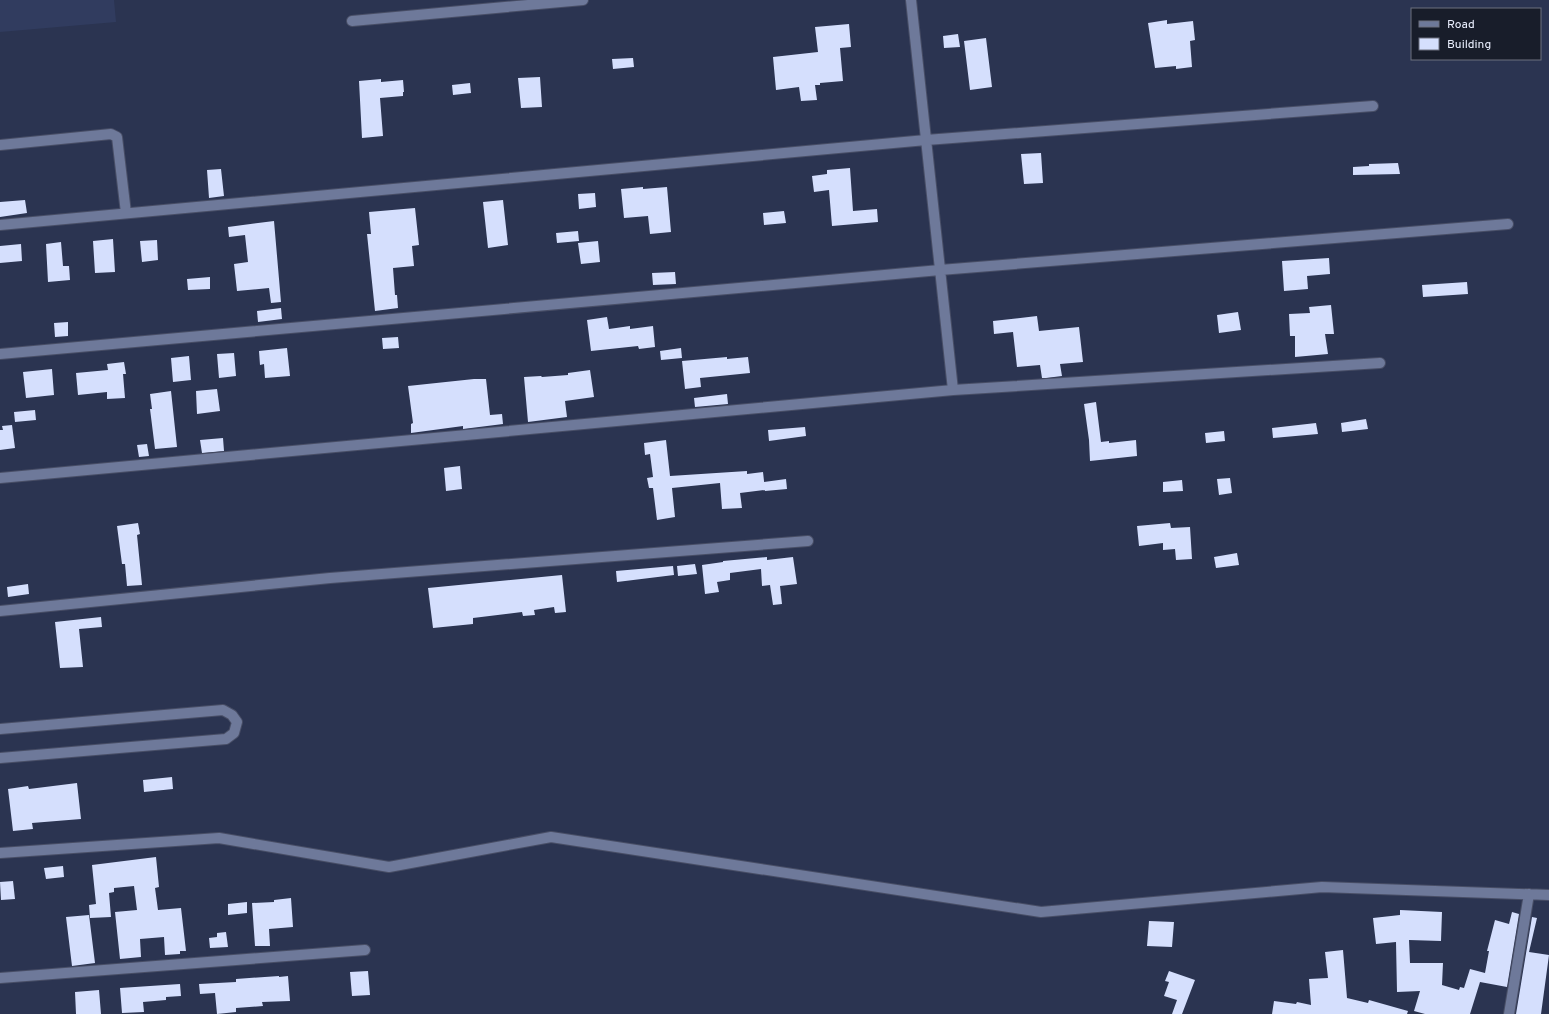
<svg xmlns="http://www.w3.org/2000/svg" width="1549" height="1014" font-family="Overpass,sans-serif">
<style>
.built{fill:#313c5f}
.building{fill:#d5dffd}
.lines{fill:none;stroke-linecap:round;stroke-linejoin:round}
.street-casing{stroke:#484e66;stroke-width:12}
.street{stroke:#6e799a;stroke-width:10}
</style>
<rect width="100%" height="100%" fill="#2b3451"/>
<!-- built -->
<path class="built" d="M 0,0 L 114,0 L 116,22 L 0,32 Z"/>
<!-- building -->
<path class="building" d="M 1167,20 L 1167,24 L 1193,21 L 1195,40 L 1190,41 L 1192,67 L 1176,69 L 1176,66 L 1155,68 L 1148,23 Z
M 849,24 L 851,47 L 840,48 L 843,81 L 820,83 L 820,85 L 815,85 L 817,100 L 801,101 L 799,87 L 776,90 L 773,57 L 818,52 L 815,27 Z
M 958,34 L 960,47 L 944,48 L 943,36 Z
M 986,38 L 992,87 L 970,90 L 964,41 Z
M 633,58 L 634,67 L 613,69 L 612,59 Z
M 540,77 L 542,107 L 521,108 L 518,78 Z
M 381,79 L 381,82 L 403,80 L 404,92 L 403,92 L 403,96 L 380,98 L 383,136 L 362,138 L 359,81 Z
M 470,83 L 471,93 L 453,95 L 452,85 Z
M 1041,153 L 1043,183 L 1024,184 L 1021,154 Z
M 1398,163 L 1400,174 L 1353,175 L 1353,167 L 1369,166 L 1369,164 Z
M 850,168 L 853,211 L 877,209 L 878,222 L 832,226 L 829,190 L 814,192 L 812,176 L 827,174 L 827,170 Z
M 221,169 L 224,196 L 209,198 L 207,170 Z
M 643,187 L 643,189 L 667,187 L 671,232 L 650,234 L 648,216 L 624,218 L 621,189 Z
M 595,193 L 596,207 L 579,209 L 578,194 Z
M 25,200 L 27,213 L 0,217 L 0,202 Z
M 503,200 L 508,245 L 488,248 L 483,202 Z
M 415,208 L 419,245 L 412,246 L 414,266 L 393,268 L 395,295 L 397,295 L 398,308 L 375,311 L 367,234 L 371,234 L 369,212 Z
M 784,211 L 786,223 L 764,225 L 763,213 Z
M 274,221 L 281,302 L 271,303 L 269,288 L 237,291 L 234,264 L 248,262 L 245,235 L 229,237 L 228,227 Z
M 578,231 L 579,241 L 557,243 L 556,233 Z
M 113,239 L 115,272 L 95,273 L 93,241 Z
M 157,240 L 158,260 L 142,262 L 140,241 Z
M 598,241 L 600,262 L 581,264 L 578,243 Z
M 61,242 L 63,266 L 69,266 L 70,280 L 48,282 L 46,244 Z
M 21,244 L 22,261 L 0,263 L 0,246 Z
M 1329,258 L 1330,274 L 1307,276 L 1308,289 L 1284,291 L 1282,261 Z
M 675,272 L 676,284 L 653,285 L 652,273 Z
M 210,277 L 210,289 L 188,290 L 187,279 Z
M 1467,282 L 1468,294 L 1423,297 L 1422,285 Z
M 1331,305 L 1334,334 L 1325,334 L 1328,354 L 1295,357 L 1295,336 L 1290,336 L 1289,314 L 1310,313 L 1309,307 Z
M 281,308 L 282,319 L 258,322 L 257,311 Z
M 1238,312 L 1241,330 L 1219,333 L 1217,315 Z
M 1037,316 L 1039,331 L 1079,327 L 1083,362 L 1060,364 L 1062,376 L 1046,378 L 1042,378 L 1040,365 L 1017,367 L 1013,332 L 994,334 L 993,321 Z
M 607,317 L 609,329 L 630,326 L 630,329 L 653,326 L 655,347 L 639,349 L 638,346 L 591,351 L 587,320 Z
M 68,322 L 68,336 L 55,337 L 54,323 Z
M 398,337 L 399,348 L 383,349 L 382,338 Z
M 287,348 L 290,376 L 265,378 L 264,364 L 260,365 L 259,351 Z
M 681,348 L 682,358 L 661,360 L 660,351 Z
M 234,353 L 236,376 L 219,378 L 217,354 Z
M 189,356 L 191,380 L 173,382 L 171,358 Z
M 727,357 L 727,359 L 748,357 L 750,373 L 700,378 L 701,387 L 685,389 L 682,361 Z
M 124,362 L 126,374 L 123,374 L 125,398 L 107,399 L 107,392 L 78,395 L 76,373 L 108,370 L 107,364 Z
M 52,369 L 54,395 L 26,398 L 23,372 Z
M 590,370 L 594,397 L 565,401 L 567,417 L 528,422 L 524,377 L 541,376 L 542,377 L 568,375 L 568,373 Z
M 474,379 L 486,379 L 490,415 L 502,414 L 503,424 L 463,429 L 463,426 L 411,433 L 411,424 L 413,423 L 408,386 Z
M 217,389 L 220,411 L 197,414 L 196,391 Z
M 171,391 L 177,447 L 155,449 L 150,409 L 152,409 L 150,394 Z
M 727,394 L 728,404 L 695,407 L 694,398 Z
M 1096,402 L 1101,442 L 1109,441 L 1109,443 L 1136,440 L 1137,456 L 1090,461 L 1089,440 L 1084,404 Z
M 35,410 L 36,420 L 15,422 L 14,412 Z
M 1366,419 L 1368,429 L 1342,432 L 1341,423 Z
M 1316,423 L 1318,434 L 1273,438 L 1272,428 Z
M 12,425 L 15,448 L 0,450 L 0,430 L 3,430 L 2,426 Z
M 805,427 L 806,436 L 769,441 L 768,430 Z
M 1224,431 L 1225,441 L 1206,443 L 1205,433 Z
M 223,438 L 224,451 L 202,453 L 200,440 Z
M 666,440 L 670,476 L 747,471 L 747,474 L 763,472 L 765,490 L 740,493 L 742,508 L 722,509 L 720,483 L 672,488 L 675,517 L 657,520 L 653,488 L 649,488 L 647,478 L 653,477 L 650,454 L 645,455 L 644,443 Z
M 147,444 L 149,456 L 139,457 L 137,445 Z
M 460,466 L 462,489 L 446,491 L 444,468 Z
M 1230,478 L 1232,493 L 1219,495 L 1217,479 Z
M 786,479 L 787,489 L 765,491 L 764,482 Z
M 1182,480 L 1183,491 L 1163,492 L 1163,482 Z
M 138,523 L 140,534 L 137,535 L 142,585 L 127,586 L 125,564 L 122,564 L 117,526 Z
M 1170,523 L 1171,528 L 1190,527 L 1192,559 L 1176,560 L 1175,549 L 1163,550 L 1163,543 L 1139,546 L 1137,526 Z
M 1237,553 L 1239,565 L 1216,568 L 1214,557 Z
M 767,557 L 767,560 L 793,557 L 797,584 L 780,586 L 782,604 L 773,605 L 770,585 L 762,586 L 761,569 L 730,573 L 730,580 L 717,582 L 719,592 L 705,594 L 702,565 L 723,562 L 723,561 Z
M 695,564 L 697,574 L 678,576 L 677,566 Z
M 673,566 L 674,575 L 617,582 L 616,571 Z
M 562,575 L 566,612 L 555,613 L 554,607 L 534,610 L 535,615 L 523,616 L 522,612 L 473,618 L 473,624 L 433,628 L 428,588 Z
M 28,584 L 29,594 L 8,597 L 7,587 Z
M 101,617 L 102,627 L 79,629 L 83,667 L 60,668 L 55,622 Z
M 172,777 L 173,789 L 144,792 L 143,780 Z
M 77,783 L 81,819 L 32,823 L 33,829 L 13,831 L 8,789 L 28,786 L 29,789 Z
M 156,857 L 159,887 L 155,888 L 158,910 L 181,908 L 186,951 L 180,951 L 180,954 L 165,955 L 164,937 L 140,939 L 141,957 L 120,959 L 115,912 L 137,910 L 134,886 L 114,888 L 114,892 L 109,893 L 111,917 L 90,918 L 89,905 L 96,904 L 92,865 Z
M 63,866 L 64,877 L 46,879 L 44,868 Z
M 13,881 L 15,899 L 1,900 L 0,882 Z
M 291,898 L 293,927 L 269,929 L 270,946 L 255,946 L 252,903 L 274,902 L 274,900 Z
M 247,902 L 247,913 L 228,915 L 228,904 Z
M 1400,910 L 1442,912 L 1441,941 L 1409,940 L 1410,963 L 1443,963 L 1442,985 L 1459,990 L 1460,987 L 1464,988 L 1470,969 L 1485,973 L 1489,951 L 1487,951 L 1495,920 L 1509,924 L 1512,912 L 1519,914 L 1507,987 L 1480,982 L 1470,1014 L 1425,1014 L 1414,1011 L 1420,991 L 1397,992 L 1396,942 L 1376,944 L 1373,918 L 1400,915 Z
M 89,915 L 95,963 L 72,966 L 66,917 Z
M 1532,917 L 1537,918 L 1529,952 L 1549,955 L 1541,1014 L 1516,1014 Z
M 1149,921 L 1174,922 L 1172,947 L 1147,946 Z
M 226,932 L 228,947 L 210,948 L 209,938 L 217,937 L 217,933 Z
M 1343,950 L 1347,998 L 1368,1003 L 1369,1000 L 1408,1011 L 1407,1014 L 1272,1014 L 1274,1001 L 1296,1004 L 1297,1002 L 1311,1005 L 1309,979 L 1328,978 L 1325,952 Z
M 368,971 L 370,995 L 352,996 L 350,972 Z
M 1169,971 L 1195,980 L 1182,1014 L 1172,1014 L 1177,1000 L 1164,996 L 1169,982 L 1165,981 Z
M 279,976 L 279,977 L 288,976 L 290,1001 L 262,1002 L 263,1006 L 236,1008 L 236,1012 L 217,1014 L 215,993 L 200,994 L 199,984 L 236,982 L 236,979 Z
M 180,984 L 181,996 L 166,997 L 166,1000 L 143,1002 L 144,1012 L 122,1013 L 120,988 Z
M 99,990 L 101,1014 L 76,1014 L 75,992 Z"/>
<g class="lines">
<defs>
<path id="street" d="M 911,0 L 953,390
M 352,21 L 583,0
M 0,145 L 111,134 L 117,137 L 126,213
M 0,225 L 926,140 L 1373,106
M 0,354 L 940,270 L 1508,224
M 0,478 L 953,390 L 1380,363
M 0,611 L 330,578 L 808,541
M 0,729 L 223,710 L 232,715 L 237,722 L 234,733 L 226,739 L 0,758
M 0,853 L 219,838 L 389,867 L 551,837 L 1041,912 L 1322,887 L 1549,895
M 0,978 L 365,950
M 1509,1014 L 1529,894"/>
</defs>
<!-- street casing -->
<use href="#street" class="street-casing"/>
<!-- street -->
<use href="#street" class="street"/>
</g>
<!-- legend -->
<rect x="1411" y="8" width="130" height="52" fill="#181d2a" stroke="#6c717f"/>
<rect x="1419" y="21" width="20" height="6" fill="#6e799a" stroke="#6c717f"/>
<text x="1447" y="28" font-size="12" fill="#ebf0ff">Road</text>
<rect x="1419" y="38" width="20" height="12" fill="#d5dffd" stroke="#6c717f"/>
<text x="1447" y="48" font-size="12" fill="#ebf0ff">Building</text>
</svg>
